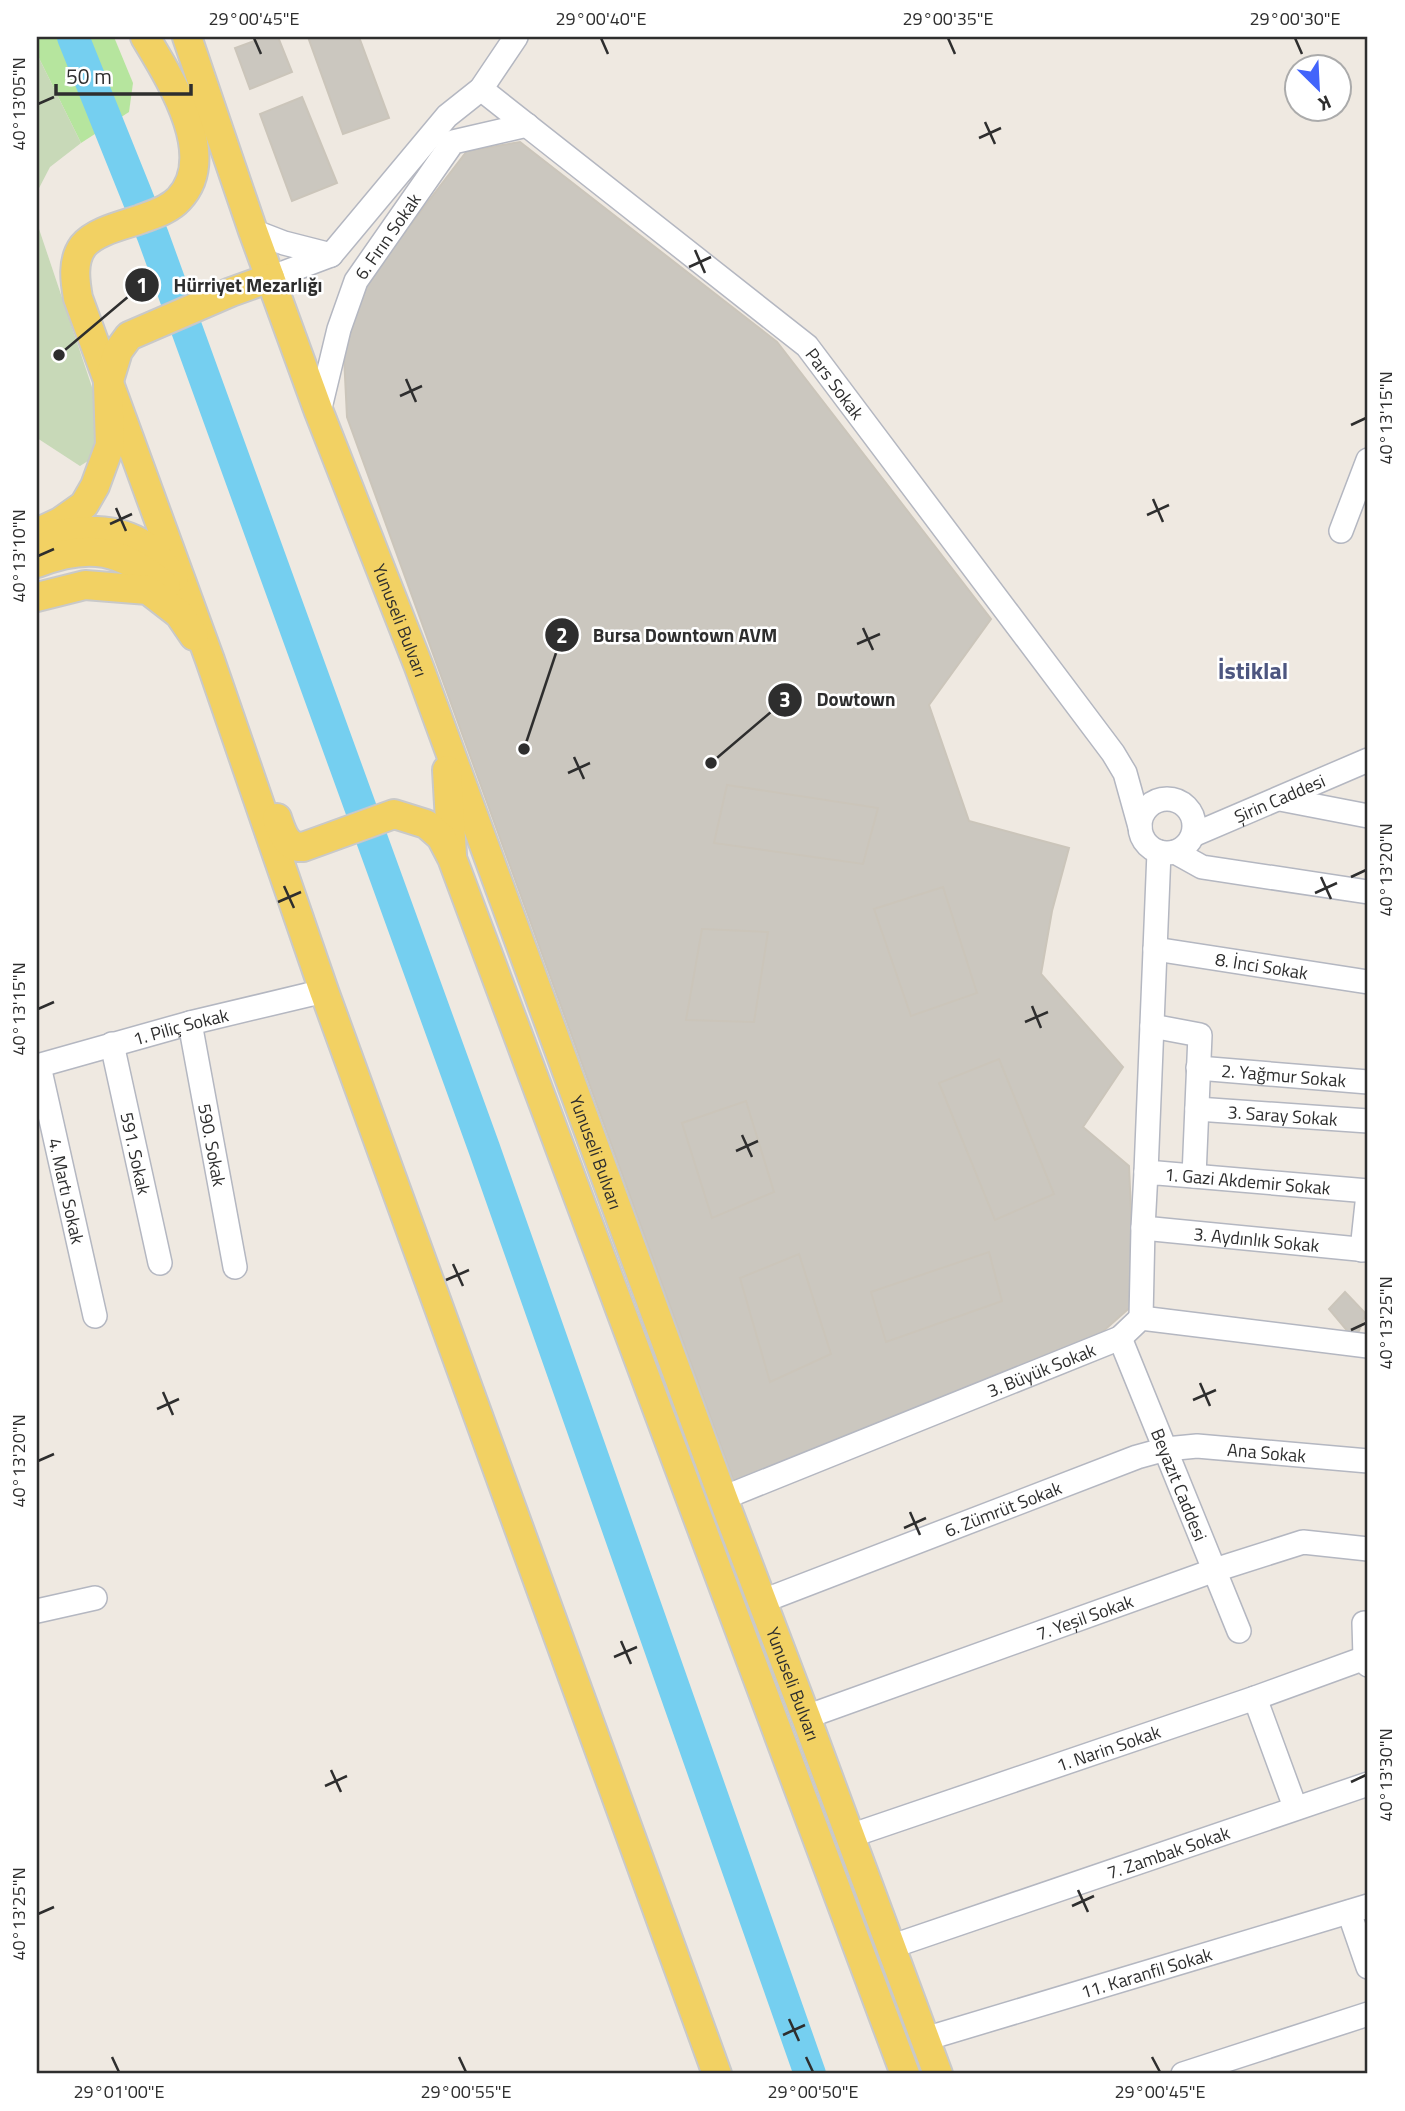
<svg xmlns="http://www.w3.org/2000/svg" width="1405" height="2111" font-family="'Titillium Web',sans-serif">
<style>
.green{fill:#b6e59e}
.cemetery{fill:#c8d9b8}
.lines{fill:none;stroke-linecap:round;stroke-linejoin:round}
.river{stroke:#75cff0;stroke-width:32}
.building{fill:#cbc7bf;stroke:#cbc5ba;stroke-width:2}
.minor-casing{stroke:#b4b7c1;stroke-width:26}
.major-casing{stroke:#c9c9c9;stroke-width:32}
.minor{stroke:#fff;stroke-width:23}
.major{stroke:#f2d163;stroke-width:28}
.ticks{fill:none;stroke:#2e2e2e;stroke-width:2.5}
.labels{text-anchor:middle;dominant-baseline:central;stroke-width:5;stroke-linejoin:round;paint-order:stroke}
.street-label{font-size:18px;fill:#2e2e2e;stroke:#fff}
.district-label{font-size:24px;font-weight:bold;fill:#4d5680;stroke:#fff}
.leader{fill:none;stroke:#2e2e2e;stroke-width:2.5}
.callout-dot{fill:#2e2e2e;stroke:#fff;stroke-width:2.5}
.mark-label{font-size:21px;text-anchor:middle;font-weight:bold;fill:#fff}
.callout-label{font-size:19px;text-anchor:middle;font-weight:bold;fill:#2e2e2e;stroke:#fff;stroke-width:5;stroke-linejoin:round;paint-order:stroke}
.neatline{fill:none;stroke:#2e2e2e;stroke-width:2.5}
.ticks-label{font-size:18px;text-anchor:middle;fill:#2e2e2e}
</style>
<rect width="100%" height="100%" fill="#efe9e1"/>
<!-- green -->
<path class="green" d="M 37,37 L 114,37 L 133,83 L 129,112 L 81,143 L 37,54 Z"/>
<!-- cemetery -->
<path class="cemetery" d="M 37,54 L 81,143 L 50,167 L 37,192 Z
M 37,223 L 93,390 L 99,420 L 98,441 L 91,459 L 80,466 L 37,438 Z"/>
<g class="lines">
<!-- river -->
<path class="river" d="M 73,37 L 153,236 L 484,1148 L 810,2074"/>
</g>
<!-- building -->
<path class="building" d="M 265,37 L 278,37 L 292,72 L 250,89 L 235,48 Z
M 308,37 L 359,37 L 389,118 L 343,134 Z
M 302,97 L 337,183 L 292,201 L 260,114 Z
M 520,142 L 777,342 L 991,619 L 929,705 L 969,821 L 1069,848 L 1052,911 L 1041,974 L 1123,1067 L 1083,1127 L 1129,1166 L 1135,1303 L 1074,1357 L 734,1482 L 347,417 L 344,356 L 365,284 L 467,151 Z
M 727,785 L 878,808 L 863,864 L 714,843 Z
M 943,887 L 977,993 L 911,1016 L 874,909 Z
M 702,929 L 768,932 L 754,1022 L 686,1020 Z
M 999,1059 L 1054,1194 L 995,1220 L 939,1083 Z
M 746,1101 L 774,1192 L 712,1218 L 682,1123 Z
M 989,1252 L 1002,1301 L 886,1342 L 871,1292 Z
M 799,1254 L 831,1354 L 770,1382 L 740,1278 Z
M 1345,1292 L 1366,1314 L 1355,1340 L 1329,1309 Z"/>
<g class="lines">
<defs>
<g id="minor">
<path id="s1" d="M 481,89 L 807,346 L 1113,753 L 1125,773 L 1140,827"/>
<path d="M 253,231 L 284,243 L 331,255"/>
<path d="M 270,278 L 331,255 L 447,116 L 481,89 L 516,37"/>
<path id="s2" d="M 319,412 L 339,329 L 356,281 L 453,142 L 527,125"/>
<path d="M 1341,531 L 1368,460"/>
<path d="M 1280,799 L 1368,816"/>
<circle cx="1167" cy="826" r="27"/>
<path id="s3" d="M 1193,835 L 1368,760"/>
<path d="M 1175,852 L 1202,867 L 1368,892"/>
<path id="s4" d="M 1155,949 L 1368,982"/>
<path id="s5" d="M 190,1023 L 235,1267"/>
<path d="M 1152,1026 L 1200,1035 L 1194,1176"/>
<path id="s6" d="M 112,1044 L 160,1263"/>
<path id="s7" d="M 37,1066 L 190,1023 L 324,991"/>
<path id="s8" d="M 39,1066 L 95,1316"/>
<path id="s9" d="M 1198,1068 L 1368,1082"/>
<path id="s10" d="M 1197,1109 L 1368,1121"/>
<path d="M 1146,1172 L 1159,852"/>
<path id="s11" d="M 1143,1228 L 1368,1250"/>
<path d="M 1362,1250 L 1368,1194"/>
<path id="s12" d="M 1141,1318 L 1143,1228 L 1146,1172 L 1368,1191"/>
<path id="s13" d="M 1120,1338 L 1239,1631"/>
<path id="s14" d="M 723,1498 L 1120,1338 L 1141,1318 L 1368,1346"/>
<path id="s15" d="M 763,1601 L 1137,1457 L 1166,1449 L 1197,1446 L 1368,1461"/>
<path d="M 37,1611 L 95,1598"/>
<path d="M 1368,1624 L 1364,1623 L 1365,1658 L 1368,1665"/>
<path d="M 1255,1698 L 1295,1807"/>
<path id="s16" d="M 806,1717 L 1215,1570 L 1303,1542 L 1368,1549"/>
<path id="s17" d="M 850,1836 L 1255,1698 L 1365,1658"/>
<path d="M 1349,1912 L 1368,1967"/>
<path id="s18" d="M 890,1947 L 1368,1784"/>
<path id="s19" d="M 925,2039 L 1368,1906"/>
<path d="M 1183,2074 L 1368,2014"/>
</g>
<g id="major">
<path d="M 145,37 C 169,77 220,156 179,199 C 169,210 154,214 141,219 C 124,225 95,231 83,246 C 72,261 75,281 78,298 L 210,660 L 324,991 L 717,2074"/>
<path id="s20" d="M 187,37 L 253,231 L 319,412 L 419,667 L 723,1498 L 806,1717 L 938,2074"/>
<path d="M 43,530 L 60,522 L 84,505 L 95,486 L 110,445 L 108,384 L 118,351 L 129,336 L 231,292 L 270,278"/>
<path d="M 37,537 C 72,532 111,523 144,545 C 155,552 165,567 174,577"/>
<path d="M 37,563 C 91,542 121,550 166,586"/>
<path d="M 37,597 L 85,585 L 148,590 L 179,614 L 194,636"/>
<path d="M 447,770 L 452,855"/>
<path d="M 277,818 C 282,832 286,848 303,847 L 394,814 L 426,824 L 441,837 L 452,858 L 905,2074"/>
</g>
</defs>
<!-- minor casing -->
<use href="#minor" class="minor-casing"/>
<!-- major casing -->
<use href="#major" class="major-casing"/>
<!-- minor -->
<use href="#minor" class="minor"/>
<!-- major -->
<use href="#major" class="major"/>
</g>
<!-- ticks -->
<path class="ticks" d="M 254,38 L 261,54M 601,38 L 608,54M 948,38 L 955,54M 1295,38 L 1302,54M 38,104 L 54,97M 985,122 L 995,144M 979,138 L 1001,128M 695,250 L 705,273M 689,267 L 711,257M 406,379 L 416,402M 400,396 L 422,386M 1351,425 L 1366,418M 1153,499 L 1163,522M 116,508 L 126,531M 1147,515 L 1169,505M 110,524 L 132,514M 38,556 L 54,549M 863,628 L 873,650M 857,644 L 880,634M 574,757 L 584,779M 568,773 L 590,763M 1321,877 L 1331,899M 1351,877 L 1366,870M 284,886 L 294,908M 1315,893 L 1337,883M 278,902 L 301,892M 1032,1006 L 1041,1028M 38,1009 L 54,1002M 1025,1022 L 1048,1012M 742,1135 L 752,1157M 736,1151 L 758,1141M 453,1264 L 463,1286M 446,1280 L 469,1270M 1351,1330 L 1366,1323M 1200,1383 L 1210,1406M 163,1392 L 173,1415M 1193,1400 L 1216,1390M 157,1409 L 179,1399M 38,1461 L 54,1454M 910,1512 L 920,1535M 904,1528 L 926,1518M 621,1641 L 631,1664M 614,1657 L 637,1647M 331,1770 L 341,1792M 1351,1782 L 1366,1775M 325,1786 L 347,1776M 1078,1890 L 1088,1912M 1072,1906 L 1094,1896M 38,1914 L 54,1907M 789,2019 L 799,2041M 783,2035 L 805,2025M 112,2057 L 119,2072M 459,2057 L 466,2072M 806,2057 L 813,2072M 1152,2057 L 1160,2072"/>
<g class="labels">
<!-- street labels -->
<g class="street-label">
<text stroke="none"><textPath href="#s2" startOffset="191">6. Fırın Sokak</textPath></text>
<text stroke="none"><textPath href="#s1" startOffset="462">Pars Sokak</textPath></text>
<text stroke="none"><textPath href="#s20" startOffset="621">Yunuseli Bulvarı</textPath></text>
<text stroke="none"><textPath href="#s3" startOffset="94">Şirin Caddesi</textPath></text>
<text stroke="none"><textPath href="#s4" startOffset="108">8. İnci Sokak</textPath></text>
<text stroke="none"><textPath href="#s7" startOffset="149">1. Piliç Sokak</textPath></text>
<text stroke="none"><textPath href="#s9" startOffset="86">2. Yağmur Sokak</textPath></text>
<text stroke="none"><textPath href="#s10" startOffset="86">3. Saray Sokak</textPath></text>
<text stroke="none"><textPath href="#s5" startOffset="124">590. Sokak</textPath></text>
<text stroke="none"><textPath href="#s20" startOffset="1188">Yunuseli Bulvarı</textPath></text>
<text stroke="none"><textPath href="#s6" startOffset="112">591. Sokak</textPath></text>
<text stroke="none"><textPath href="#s12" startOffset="248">1. Gazi Akdemir Sokak</textPath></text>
<text stroke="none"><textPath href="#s8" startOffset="128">4. Martı Sokak</textPath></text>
<text stroke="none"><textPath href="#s11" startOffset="114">3. Aydınlık Sokak</textPath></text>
<text stroke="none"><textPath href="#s14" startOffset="343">3. Büyük Sokak</textPath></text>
<text stroke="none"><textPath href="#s15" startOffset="532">Ana Sokak</textPath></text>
<text stroke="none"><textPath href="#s13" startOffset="158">Beyazıt Caddesi</textPath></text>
<text stroke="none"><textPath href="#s15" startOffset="257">6. Zümrüt Sokak</textPath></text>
<text stroke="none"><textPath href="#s16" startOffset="296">7. Yeşil Sokak</textPath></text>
<text stroke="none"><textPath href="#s20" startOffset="1755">Yunuseli Bulvarı</textPath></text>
<text stroke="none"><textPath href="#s17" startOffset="273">1. Narin Sokak</textPath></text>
<text stroke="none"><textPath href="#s18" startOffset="294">7. Zambak Sokak</textPath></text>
<text stroke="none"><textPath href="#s19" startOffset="231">11. Karanfil Sokak</textPath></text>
</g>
<!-- district labels -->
<g class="district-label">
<text x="1253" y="670">İstiklal</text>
</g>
</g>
<!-- callouts -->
<path class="leader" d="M59 355L142 285M524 749L562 635M711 763L785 700"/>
<g class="callout-dot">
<circle cx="59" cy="355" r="7"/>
<circle cx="524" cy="749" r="7"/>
<circle cx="711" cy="763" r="7"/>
<circle cx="142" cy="285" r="18"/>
<circle cx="562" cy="635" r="18"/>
<circle cx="785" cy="700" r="18"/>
</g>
<g class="mark-label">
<text x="142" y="293">1</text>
<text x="562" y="643">2</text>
<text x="785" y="707">3</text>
</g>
<g class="callout-label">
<text x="248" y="292">Hürriyet Mezarlığı</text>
<text x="685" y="642">Bursa Downtown AVM</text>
<text x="856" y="706">Dowtown</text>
</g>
<!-- border -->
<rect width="1405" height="2111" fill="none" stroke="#ffffff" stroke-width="77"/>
<!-- north arrow -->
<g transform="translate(1318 88) rotate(156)"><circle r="33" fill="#ffffff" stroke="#ababab" stroke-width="2"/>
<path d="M0-5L12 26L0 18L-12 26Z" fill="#4264fb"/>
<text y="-10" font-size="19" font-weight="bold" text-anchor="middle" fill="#2e2e2e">K</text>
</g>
<!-- scale -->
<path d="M56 84v10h135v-10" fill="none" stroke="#2e2e2e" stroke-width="3.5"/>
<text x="66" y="84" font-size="21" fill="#2e2e2e" stroke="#ffffff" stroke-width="5" paint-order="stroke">50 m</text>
<rect x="38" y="38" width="1328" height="2034" class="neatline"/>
<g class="ticks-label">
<text x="254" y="25">29°00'45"E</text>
<text x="601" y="25">29°00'40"E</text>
<text x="948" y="25">29°00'35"E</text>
<text x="1295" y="25">29°00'30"E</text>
<text transform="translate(19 104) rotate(-90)" y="6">40°13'05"N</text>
<text transform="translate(1386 418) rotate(-90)" y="6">40°13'15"N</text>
<text transform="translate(19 556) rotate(-90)" y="6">40°13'10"N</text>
<text transform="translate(1386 870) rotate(-90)" y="6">40°13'20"N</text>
<text transform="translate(19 1009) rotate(-90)" y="6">40°13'15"N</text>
<text transform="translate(1386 1323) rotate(-90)" y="6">40°13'25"N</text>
<text transform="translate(19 1461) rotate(-90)" y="6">40°13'20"N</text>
<text transform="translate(1386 1775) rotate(-90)" y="6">40°13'30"N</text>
<text transform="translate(19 1914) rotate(-90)" y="6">40°13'25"N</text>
<text x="119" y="2098">29°01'00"E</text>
<text x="466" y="2098">29°00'55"E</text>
<text x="813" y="2098">29°00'50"E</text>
<text x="1160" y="2098">29°00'45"E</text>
</g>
</svg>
